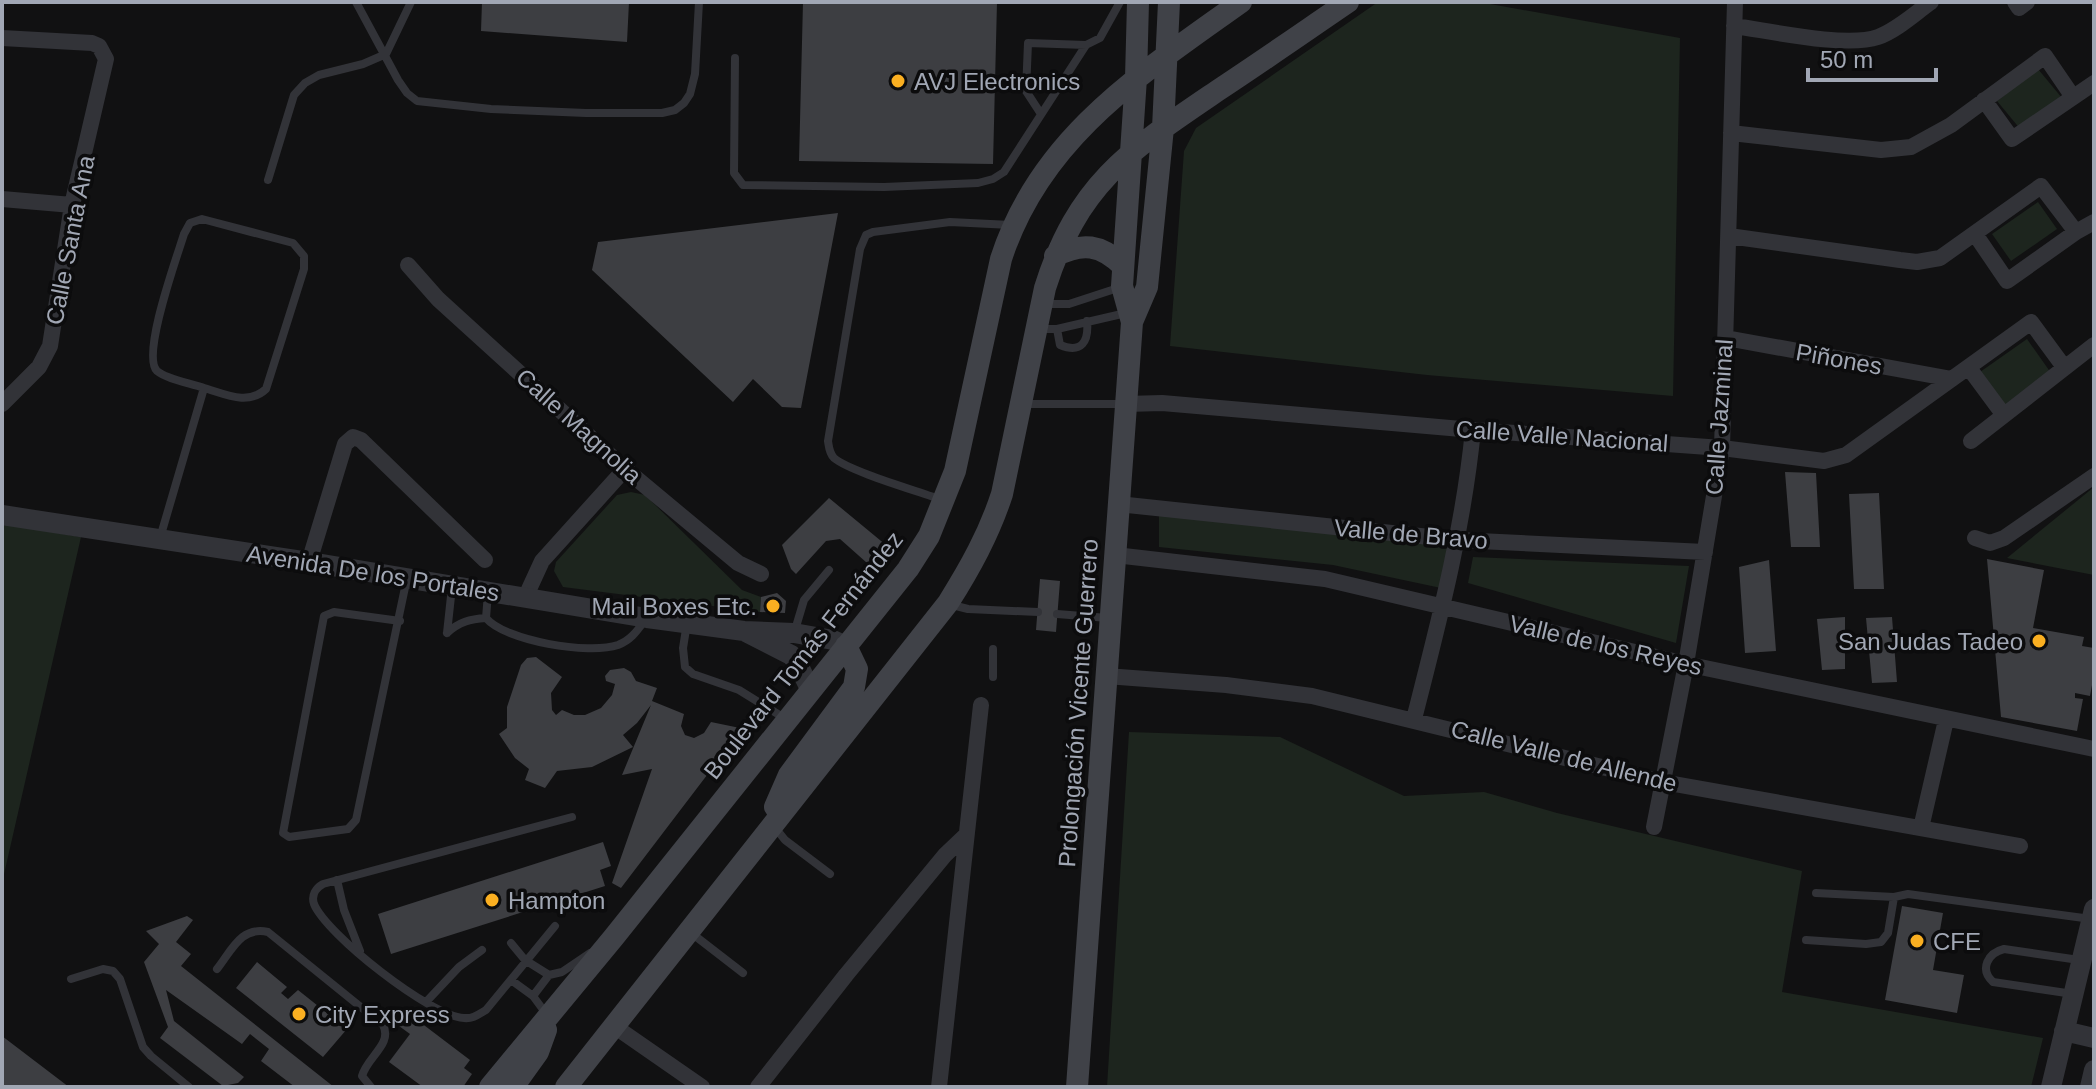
<svg xmlns="http://www.w3.org/2000/svg" width="2096" height="1089" font-family="Helvetica,sans-serif">
<style>
.green{fill:#1d251e}
.building{fill:#3d3e42}
.lines{fill:none;stroke-linecap:round;stroke-linejoin:round}
.service{stroke:#323338;stroke-width:8}
.minor{stroke:#323338;stroke-width:16}
.tertiary{stroke:#323338;stroke-width:20}
.secondary{stroke:#404248;stroke-width:22}
.poi-dot{fill:#faaf21;stroke:#0c0c0d;stroke-width:3}
.labels{text-anchor:middle;dominant-baseline:central;stroke-width:7;stroke-linejoin:round;paint-order:stroke}
.poi-label{font-size:24px;fill:#a1a7b4;stroke:#0c0c0d;text-anchor:start}
.street-label{font-size:24px;fill:#a1a7b4;stroke:#0c0c0d}
</style>
<rect width="100%" height="100%" fill="#111112"/>
<!-- green -->
<path class="green" d="M 1378,2 L 1479,2 L 1680,38 L 1673,396 L 1427,375 L 1170,346 L 1184,151 L 1196,128 Z
M 2038,69 L 2062,98 L 2021,130 L 1997,101 Z
M 2038,202 L 2057,229 L 2011,261 L 1992,234 Z
M 2027,339 L 2051,373 L 2005,406 L 1980,372 Z
M 2094,487 L 2094,575 L 2007,558 Z
M 631,492 L 645,495 L 742,590 L 761,597 L 760,612 L 563,587 L 554,571 L 556,562 L 617,495 Z
M 1159,513 L 1448,543 L 1441,588 L 1333,565 L 1159,547 Z
M 2,524 L 81,537 L 2,883 Z
M 1473,557 L 1689,566 L 1676,643 L 1468,583 Z
M 1129,732 L 1280,737 L 1404,796 L 1484,792 L 1557,813 L 1802,871 L 1782,992 L 2043,1038 L 2031,1087 L 1107,1087 Z"/>
<!-- building -->
<path class="building" d="M 482,2 L 629,2 L 627,42 L 481,31 Z
M 803,2 L 997,2 L 993,164 L 799,161 Z
M 838,213 L 801,408 L 782,407 L 753,379 L 733,402 L 592,270 L 598,242 Z
M 1785,472 L 1816,473 L 1820,547 L 1791,547 Z
M 1879,493 L 1884,589 L 1854,589 L 1849,494 Z
M 829,498 L 892,550 L 876,571 L 840,539 L 826,541 L 796,574 L 791,569 L 782,545 Z
M 1987,559 L 2044,570 L 2033,628 L 2084,637 L 2082,646 L 2094,648 L 2094,674 L 2090,696 L 2075,693 L 2075,698 L 2083,699 L 2077,731 L 2001,717 Z
M 1769,560 L 1776,651 L 1745,653 L 1739,567 Z
M 1040,579 L 1060,581 L 1056,632 L 1036,630 Z
M 777,593 L 786,601 L 785,613 L 760,612 L 761,597 Z
M 1845,617 L 1845,669 L 1822,670 L 1817,619 Z
M 1892,617 L 1897,682 L 1872,683 L 1866,618 Z
M 536,657 L 562,677 L 551,693 L 552,710 L 556,715 L 562,710 L 574,715 L 585,715 L 601,708 L 612,695 L 615,684 L 606,681 L 605,676 L 610,670 L 624,668 L 631,672 L 636,681 L 657,688 L 652,701 L 684,714 L 681,726 L 685,735 L 694,738 L 704,733 L 711,722 L 740,728 L 736,737 L 621,888 L 612,883 L 652,769 L 622,775 L 651,705 L 637,723 L 623,735 L 633,747 L 592,767 L 557,771 L 545,788 L 525,780 L 529,769 L 515,758 L 499,734 L 507,728 L 507,707 L 521,665 L 527,658 Z
M 603,842 L 611,866 L 600,870 L 605,886 L 391,954 L 378,914 Z
M 1902,906 L 1943,913 L 1933,970 L 1964,975 L 1957,1013 L 1885,1000 Z
M 187,916 L 193,920 L 176,942 L 191,954 L 181,966 L 334,1087 L 295,1087 L 261,1061 L 269,1049 L 250,1034 L 242,1044 L 166,990 L 174,1021 L 244,1077 L 238,1083 L 223,1086 L 160,1038 L 168,1027 L 144,962 L 159,944 L 146,931 Z
M 257,962 L 287,987 L 281,993 L 288,999 L 298,990 L 347,1029 L 323,1057 L 236,988 Z
M 408,1013 L 470,1060 L 464,1068 L 472,1074 L 463,1087 L 423,1087 L 389,1062 L 410,1034 L 399,1026 Z
M 2,1036 L 69,1087 L 2,1087 Z"/>
<g class="lines">
<!-- service -->
<path class="service" d="M 356,2 L 398,80 L 407,93 L 417,101 L 491,109 L 586,113 L 662,113 L 675,110 L 684,103 L 690,94 L 695,74 L 699,2
M 735,58 L 734,173 L 743,185 L 884,187 L 978,183 L 993,179 L 1004,172 L 1086,45 L 1100,38 L 1120,2
M 1041,114 L 1026,91 L 1028,43 L 1086,45
M 268,180 L 294,95 L 305,83 L 319,75 L 363,64 L 386,54 L 411,2
M 1045,304 L 1069,304 L 1121,287
M 1038,329 L 1057,329 L 1126,313
M 1057,329 L 1060,345 C 1082,354 1089,341 1087,321
M 1023,404 L 1125,404
M 942,500 C 918,491 851,472 834,458 C 829,453 829,447 828,441 L 860,249 L 866,235 L 873,232 L 950,222 L 1011,225
M 160,538 L 204,388 C 191,383 168,380 157,371 C 141,355 177,257 184,234 L 190,223 L 202,219 L 293,243 L 304,256 L 304,269 L 266,389 C 248,406 225,394 204,388
M 488,593 L 486,618 C 505,641 589,655 618,645 C 631,640 637,631 645,620
M 948,604 L 968,609 L 1038,612
M 1057,614 L 1108,618
M 400,621 L 334,612 L 324,616 L 283,833 L 289,837 L 348,829 L 356,820 L 407,578
M 687,623 L 683,648 L 685,667 L 693,674 L 739,690 L 786,719
M 795,630 L 804,600 L 829,570
M 447,633 L 452,587
M 447,633 C 459,622 470,619 486,618
M 993,677 L 993,649
M 773,825 L 785,840 L 830,874
M 337,880 L 344,910 L 360,951
M 1816,893 L 1894,897
M 555,926 L 486,1010 C 479,1014 473,1019 464,1018 C 431,1017 326,934 314,904 C 311,895 316,888 323,884 L 572,817
M 690,932 L 743,973
M 1806,940 L 1866,944 L 1881,942 L 1888,933 L 1894,897 L 1908,894 L 2091,919
M 511,943 L 525,960 L 549,975 L 562,972 L 590,953
M 217,969 C 232,950 241,926 268,932 L 383,1025 C 393,1044 367,1057 362,1076 L 371,1087
M 71,979 L 103,969 L 113,971 L 120,979 L 143,1047 L 151,1056 L 189,1087
M 511,980 L 533,996 L 547,1015
M 2073,994 L 1993,982 C 1979,969 1988,953 2004,949 L 2079,960
M 533,996 L 549,975
M 426,1002 L 459,967 L 482,950"/>
<!-- minor -->
<path class="minor" d="M 2015,2 L 2019,8 L 2027,2
M 1734,26 C 1770,31 1846,48 1878,37 C 1897,30 1914,14 1931,2
M 2,38 L 92,43 L 99,46 L 106,59 L 72,205 L 50,346 L 39,367 L 2,404
M 1984,100 L 2012,139 L 2094,83
M 1731,133 L 1881,150 L 1911,147 L 1951,125 L 2045,56 L 2073,97
M 2,199 L 72,205
M 1975,234 L 2007,281 L 2076,232 L 2094,222
M 1729,236 L 1900,260 L 1917,262 L 1940,258 L 2041,186 L 2076,232
M 408,265 L 438,299 L 625,469 L 738,563 L 761,574
M 1726,338 L 1952,379
M 1969,368 L 2003,414
M 1126,404 L 1162,403 L 1473,430 L 1722,448 L 1824,461 L 1846,455 L 2031,322 L 2064,367
M 1971,441 L 2094,345
M 1118,504 L 1458,540 L 1705,552
M 1975,538 L 1990,543 L 2004,538 L 2094,476
M 1115,555 L 1325,579 L 1686,664 L 2094,749
M 309,562 L 345,444 L 353,437 L 361,440 L 485,560
M 525,598 L 542,561 L 625,469
M 1106,676 L 1226,685 L 1312,696 L 1663,782 L 2020,846
M 1414,719 C 1439,621 1463,531 1473,430
M 1654,827 L 1686,664 L 1722,448 L 1735,2
M 1921,828 L 1946,720
M 614,1026 L 702,1087
M 758,1087 L 846,975 L 945,855 L 965,836
M 939,1087 L 981,705"/>
<!-- tertiary -->
<path class="tertiary" d="M 2,515 L 309,562 L 647,618 L 744,631 L 794,633 L 833,640 L 846,646
M 744,631 L 791,655 L 797,662 L 810,689
M 2064,1031 L 2094,1038
M 2051,1087 L 2094,909
M 2090,1087 L 2094,1070"/>
<!-- secondary -->
<path class="secondary" d="M 1055,256 C 1082,242 1101,244 1123,266
M 1132,322 L 1122,286 L 1136,78 L 1138,2
M 775,807 L 789,775 L 854,687 L 857,669 L 846,646
M 490,1087 L 614,937 L 908,569 L 929,536 L 955,471 L 1001,259 C 1040,137 1142,73 1241,2
M 513,1087 L 538,1052 L 546,1030
M 566,1087 L 948,603 C 970,568 989,534 1002,494 L 1045,288 C 1078,183 1130,150 1217,91 C 1261,62 1304,32 1348,2
M 1077,1087 L 1132,322 L 1147,287 L 1163,128 L 1169,2"/>
</g>
<!-- markers -->
<g class="poi-dot">
<circle cx="898" cy="81" r="8"/>
<circle cx="773" cy="606" r="8"/>
<circle cx="2039" cy="641" r="8"/>
<circle cx="492" cy="900" r="8"/>
<circle cx="1917" cy="941" r="8"/>
<circle cx="299" cy="1014" r="8"/>
</g>
<g class="labels">
<!-- poi labels -->
<g class="poi-label">
<text x="914" y="81">AVJ Electronics</text>
<text x="757" y="606" text-anchor="end">Mail Boxes Etc.</text>
<text x="2023" y="641" text-anchor="end">San Judas Tadeo</text>
<text x="508" y="900">Hampton</text>
<text x="1933" y="941">CFE</text>
<text x="315" y="1014">City Express</text>
</g>
<!-- street labels -->
<g class="street-label">
<text transform="translate(70 240) rotate(-79)">Calle Santa Ana</text>
<text transform="translate(1839 359) rotate(10)">Piñones</text>
<text transform="translate(1719 417) rotate(-86)">Calle Jazminal</text>
<text transform="translate(579 426) rotate(42)">Calle Magnolia</text>
<text transform="translate(1562 436) rotate(4)">Calle Valle Nacional</text>
<text transform="translate(1411 534) rotate(5)">Valle de Bravo</text>
<text transform="translate(373 573) rotate(9)">Avenida De los Portales</text>
<text transform="translate(1606 645) rotate(13)">Valle de los Reyes</text>
<text transform="translate(803 655) rotate(-52)">Boulevard Tomás Fernández</text>
<text transform="translate(1078 703) rotate(-86)">Prolongación Vicente Guerrero</text>
<text transform="translate(1564 756) rotate(14)">Calle Valle de Allende</text>
</g>
</g>
<!-- border -->
<rect width="2096" height="1089" fill="none" stroke="#a1a7b4" stroke-width="8"/>
<!-- scale -->
<path d="M1808 68v12h128v-12" fill="none" stroke="#a1a7b4" stroke-width="4"/>
<text x="1820" y="68" font-size="24" fill="#a1a7b4" stroke="#0c0c0d" stroke-width="6" paint-order="stroke">50 m</text>
</svg>
